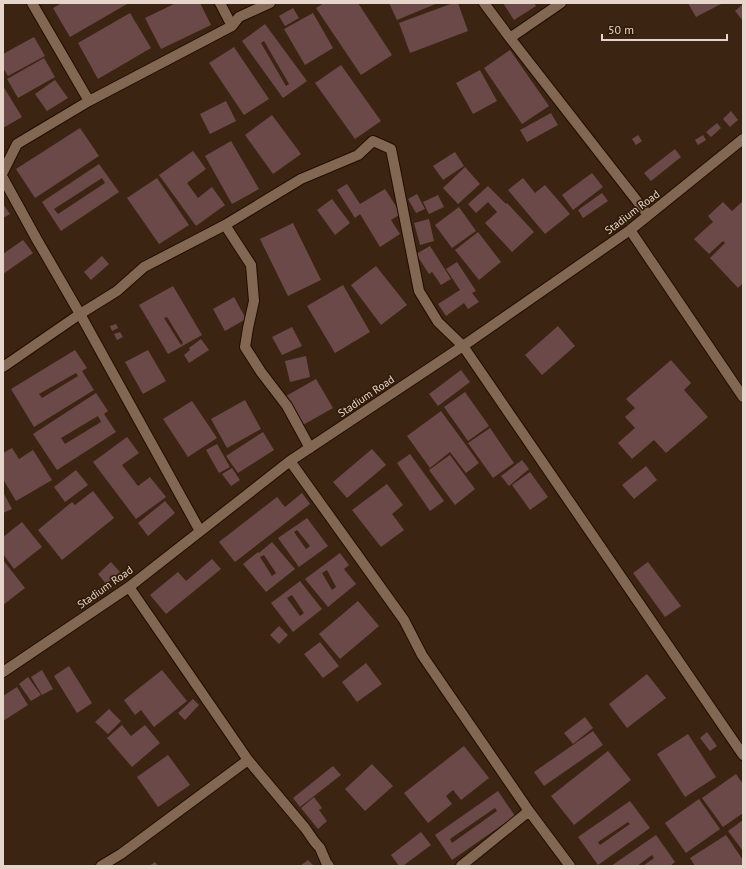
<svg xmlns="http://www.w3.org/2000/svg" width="746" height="869" font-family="'PT Sans',sans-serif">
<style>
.building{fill:#6b4948;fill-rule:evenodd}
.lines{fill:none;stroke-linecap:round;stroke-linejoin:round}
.street-casing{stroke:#220d00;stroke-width:12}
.street{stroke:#826753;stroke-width:10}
.labels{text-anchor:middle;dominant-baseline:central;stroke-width:3.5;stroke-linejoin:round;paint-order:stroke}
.street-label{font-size:11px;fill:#e5d5ca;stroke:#311b08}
</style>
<rect width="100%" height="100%" fill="#3c2412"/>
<!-- building -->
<path class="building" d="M 62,3 L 126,3 L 127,4 L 70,37 L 53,8 Z
M 176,3 L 200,3 L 211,25 L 161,49 L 145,18 Z
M 324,3 L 358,3 L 392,55 L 361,75 L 316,8 Z
M 389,3 L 438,3 L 397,20 Z
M 453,3 L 458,3 L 468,31 L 410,53 L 399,23 Z
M 503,3 L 534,3 L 536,6 L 514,20 Z
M 688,3 L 723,3 L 696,17 Z
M 743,4 L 743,21 L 735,11 Z
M 293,8 L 299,18 L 285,26 L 279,16 Z
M 130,13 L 151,48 L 98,79 L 78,43 Z
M 313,13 L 333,48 L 305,65 L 284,29 Z
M 265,24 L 307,81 L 283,98 L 242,41 ZM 264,41 L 289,84 L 286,86 L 261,43 Z
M 34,37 L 45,56 L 8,76 L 3,68 L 3,54 Z
M 234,47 L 269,99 L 244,115 L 209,63 Z
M 510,50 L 549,106 L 522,124 L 484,68 Z
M 44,58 L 55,77 L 18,98 L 7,79 Z
M 341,65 L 381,121 L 355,139 L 315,83 Z
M 480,70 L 497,101 L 473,114 L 456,83 Z
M 55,80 L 68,98 L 47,111 L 35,94 Z
M 3,86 L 22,117 L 3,128 Z
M 226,101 L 236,121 L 210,134 L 200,114 Z
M 731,111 L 738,120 L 730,127 L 723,119 Z
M 551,113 L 558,125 L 527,142 L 520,130 Z
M 272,115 L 301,154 L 273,174 L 245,135 Z
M 717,123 L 721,128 L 711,137 L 706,132 Z
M 80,128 L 99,156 L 35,198 L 16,169 Z
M 638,135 L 642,141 L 636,145 L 632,139 Z
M 703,135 L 706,140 L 698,145 L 695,140 Z
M 231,141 L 259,189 L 232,204 L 205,156 Z
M 675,149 L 681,157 L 651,181 L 644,173 Z
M 193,151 L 206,169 L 187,183 L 198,198 L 212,187 L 225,205 L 196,226 L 159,175 Z
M 455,152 L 464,166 L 443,180 L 433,166 Z
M 99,164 L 119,192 L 61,231 L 42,202 ZM 102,178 L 105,183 L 58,214 L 54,209 Z
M 465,167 L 480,184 L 458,204 L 443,188 Z
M 592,173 L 603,187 L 573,210 L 562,195 Z
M 157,178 L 189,225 L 159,244 L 127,198 Z
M 523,178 L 535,193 L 545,185 L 570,214 L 545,234 L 508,190 Z
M 347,184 L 360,204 L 385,189 L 401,214 L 391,220 L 400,234 L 380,247 L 360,214 L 355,218 L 337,190 Z
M 488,186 L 506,204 L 507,203 L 534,232 L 512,252 L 485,223 L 497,212 L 488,202 L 476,213 L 468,204 Z
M 602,193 L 608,201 L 583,218 L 578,210 Z
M 417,194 L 425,209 L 416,213 L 408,199 Z
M 438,195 L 444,207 L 429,214 L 423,202 Z
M 332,199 L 350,223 L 335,235 L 317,210 Z
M 743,201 L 743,283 L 738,288 L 710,258 L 725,243 L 723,241 L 709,254 L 694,239 L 713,222 L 708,216 L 723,202 L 732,211 Z
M 3,204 L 10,214 L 3,218 Z
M 459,207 L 476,231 L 452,248 L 435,225 Z
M 429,219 L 434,241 L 420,245 L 414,223 Z
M 293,223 L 321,280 L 288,296 L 260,239 Z
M 478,232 L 501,262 L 479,280 L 455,250 Z
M 23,240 L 33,253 L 3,274 L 3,254 Z
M 430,246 L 451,279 L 441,285 L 432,272 L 429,274 L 416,254 Z
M 102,256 L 109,264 L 91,280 L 84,272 Z
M 457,262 L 476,291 L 472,293 L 479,302 L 468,309 L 464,303 L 446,316 L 438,304 L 460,290 L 446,269 Z
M 376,266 L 407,305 L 381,325 L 351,285 Z
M 343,285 L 370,332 L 335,353 L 307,306 Z
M 173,286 L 202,335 L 168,354 L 139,305 ZM 167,317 L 183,343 L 181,345 L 164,318 Z
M 234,297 L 246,319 L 225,331 L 213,309 Z
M 116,324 L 118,328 L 112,331 L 110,326 Z
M 558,326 L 575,346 L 542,375 L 525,355 Z
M 292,327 L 302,346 L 282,355 L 272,337 Z
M 120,332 L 123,337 L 117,340 L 114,334 Z
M 201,339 L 209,350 L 189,363 L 184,355 L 190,350 L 189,348 Z
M 75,350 L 87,368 L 82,371 L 94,390 L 34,427 L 11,389 ZM 76,373 L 78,376 L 42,398 L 39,394 Z
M 148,350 L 166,381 L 143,394 L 125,362 Z
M 306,356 L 310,377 L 290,382 L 285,361 Z
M 671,360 L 691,383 L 684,390 L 708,417 L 666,453 L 654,440 L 632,459 L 618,443 L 635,428 L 625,417 L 635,408 L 626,399 Z
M 461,370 L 470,382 L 438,406 L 429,394 Z
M 316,379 L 333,408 L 303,425 L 286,396 Z
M 465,392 L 489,426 L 468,441 L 444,407 Z
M 96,393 L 108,411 L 104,414 L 116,432 L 57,470 L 33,434 ZM 98,416 L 101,422 L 65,444 L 61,438 Z
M 245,400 L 261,429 L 227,448 L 211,419 Z
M 192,401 L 217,438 L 188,457 L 163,419 Z
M 441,411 L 479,463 L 466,473 L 450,452 L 430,468 L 407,436 Z
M 490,428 L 514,463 L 493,478 L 468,443 Z
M 263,432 L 274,450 L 238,473 L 226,456 Z
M 127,437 L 139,453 L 122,465 L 138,486 L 150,477 L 166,497 L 136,519 L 93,462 Z
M 217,444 L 230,467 L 219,473 L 206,450 Z
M 12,448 L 19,459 L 33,450 L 52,480 L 16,501 L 3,479 L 3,453 Z
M 372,449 L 386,465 L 347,498 L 333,482 Z
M 410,454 L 444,501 L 430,511 L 397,463 Z
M 450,455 L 475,489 L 455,505 L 429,470 Z
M 522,460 L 529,469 L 509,486 L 501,476 Z
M 646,466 L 657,480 L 634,499 L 622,485 Z
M 232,468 L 240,480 L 231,486 L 222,474 Z
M 76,470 L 88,485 L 65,502 L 54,487 Z
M 530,472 L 548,497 L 530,510 L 512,485 Z
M 387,484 L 403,505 L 392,514 L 404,530 L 381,547 L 352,510 Z
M 93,491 L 114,518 L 62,560 L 38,530 L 72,502 L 75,505 Z
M 3,492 L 12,509 L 3,513 Z
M 302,493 L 310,504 L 235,562 L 219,542 L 277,497 L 285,507 Z
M 165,501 L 175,513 L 148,536 L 138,523 Z
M 307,518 L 328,546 L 299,567 L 278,538 ZM 297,530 L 310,546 L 306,549 L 294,532 Z
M 22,522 L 42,547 L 14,569 L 3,554 L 3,537 Z
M 272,542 L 295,569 L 266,592 L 243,564 L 258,552 L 259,553 ZM 264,555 L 276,573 L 272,576 L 260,557 Z
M 340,553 L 349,565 L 344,569 L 356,584 L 328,607 L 305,579 ZM 327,570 L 336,587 L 332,590 L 322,573 Z
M 212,559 L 221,569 L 166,614 L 150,595 L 178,572 L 186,581 Z
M 3,560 L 25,588 L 3,605 Z
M 111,562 L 120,572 L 106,584 L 98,574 Z
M 648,562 L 681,606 L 665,617 L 633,573 Z
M 300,581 L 322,609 L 293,632 L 271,603 ZM 292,595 L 304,613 L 300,616 L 287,598 Z
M 358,601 L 379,626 L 340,659 L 319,634 Z
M 279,626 L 288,635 L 279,644 L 270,635 Z
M 320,642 L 339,666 L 323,678 L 304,654 Z
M 366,663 L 382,684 L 357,702 L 342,682 Z
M 69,666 L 92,703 L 77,713 L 54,676 Z
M 42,670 L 53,689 L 42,695 L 31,677 Z
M 162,670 L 187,701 L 154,727 L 141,710 L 135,715 L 124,700 Z
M 647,674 L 666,698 L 627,728 L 609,704 Z
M 28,677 L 41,695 L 31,701 L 19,684 Z
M 17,687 L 28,705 L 3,721 L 3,696 Z
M 193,699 L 199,705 L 185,720 L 178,713 Z
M 109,709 L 121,721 L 108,734 L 95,722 Z
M 585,717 L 593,728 L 573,744 L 564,733 Z
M 122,725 L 131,736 L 145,725 L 160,743 L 132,767 L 107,738 Z
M 593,731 L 603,745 L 544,786 L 534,772 Z
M 707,732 L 717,746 L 710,751 L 700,738 Z
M 688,734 L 716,777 L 685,797 L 657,754 Z
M 464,746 L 489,778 L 461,800 L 453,790 L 446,796 L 452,804 L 428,823 L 404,793 Z
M 608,751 L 631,780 L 574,825 L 551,796 Z
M 168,755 L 190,785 L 158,807 L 137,777 Z
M 372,764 L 393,786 L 365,811 L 345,789 Z
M 333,766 L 341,775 L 300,807 L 293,798 Z
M 736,774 L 743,784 L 743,813 L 723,827 L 702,798 Z
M 498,791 L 515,816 L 452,860 L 435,835 ZM 495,808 L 497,811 L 452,843 L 450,839 Z
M 314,797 L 322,808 L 319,810 L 327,821 L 318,829 L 301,808 Z
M 699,799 L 720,829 L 686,853 L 665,823 Z
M 630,801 L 650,828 L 598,865 L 578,837 ZM 628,822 L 630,824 L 600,845 L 598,842 Z
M 743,820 L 743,851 L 728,831 Z
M 421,832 L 431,845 L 403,866 L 399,866 L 391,855 Z
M 656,835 L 675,862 L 670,866 L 643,866 L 654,858 L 652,855 L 637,866 L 611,866 Z
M 726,835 L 743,860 L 743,866 L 695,866 L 690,858 Z
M 308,860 L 314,866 L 300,866 Z
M 155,862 L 158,866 L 149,866 Z"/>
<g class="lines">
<defs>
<path id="street" d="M 32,3 L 89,101
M 220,3 L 232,26
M 484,3 L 510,38 L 648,215
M 510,38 L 561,3
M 3,172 L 17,144 L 89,101 L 232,26 L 239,17 L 270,3
M 3,178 L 36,238 L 80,314 L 200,531
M 225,225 L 251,265 L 254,301 L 248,328 L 245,347 L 261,372 L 287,406 L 310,448
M 630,230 L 743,397
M 3,367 L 80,314 L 117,291 L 144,267 L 225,225 L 301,179 L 358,155 L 373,141 L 391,149 L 419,291 L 438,322 L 463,346 L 743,755
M 290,461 L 404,620 L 422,655 L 529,811 L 570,866
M 129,587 L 248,760 L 305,828 L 314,841 L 320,848 L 326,862 L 329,866
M 3,672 L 129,587 L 290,461 L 463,346 L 630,230 L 743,139
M 101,866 L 121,854 L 248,760
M 461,866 L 529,811"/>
</defs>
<!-- street casing -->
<use href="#street" class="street-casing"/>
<!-- street -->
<use href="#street" class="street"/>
</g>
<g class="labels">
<!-- street labels -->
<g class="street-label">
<text transform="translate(632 212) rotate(-37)">Stadium Road</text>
<text transform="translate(366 396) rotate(-34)">Stadium Road</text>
<text transform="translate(105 587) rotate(-35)">Stadium Road</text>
</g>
</g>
<!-- border -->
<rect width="746" height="869" fill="none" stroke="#e5d5ca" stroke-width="8"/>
<!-- scale -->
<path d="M602 34v6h125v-6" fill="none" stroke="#e5d5ca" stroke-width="2"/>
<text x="608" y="34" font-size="12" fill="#e5d5ca" stroke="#311b08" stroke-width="3" paint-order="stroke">50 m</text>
</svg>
